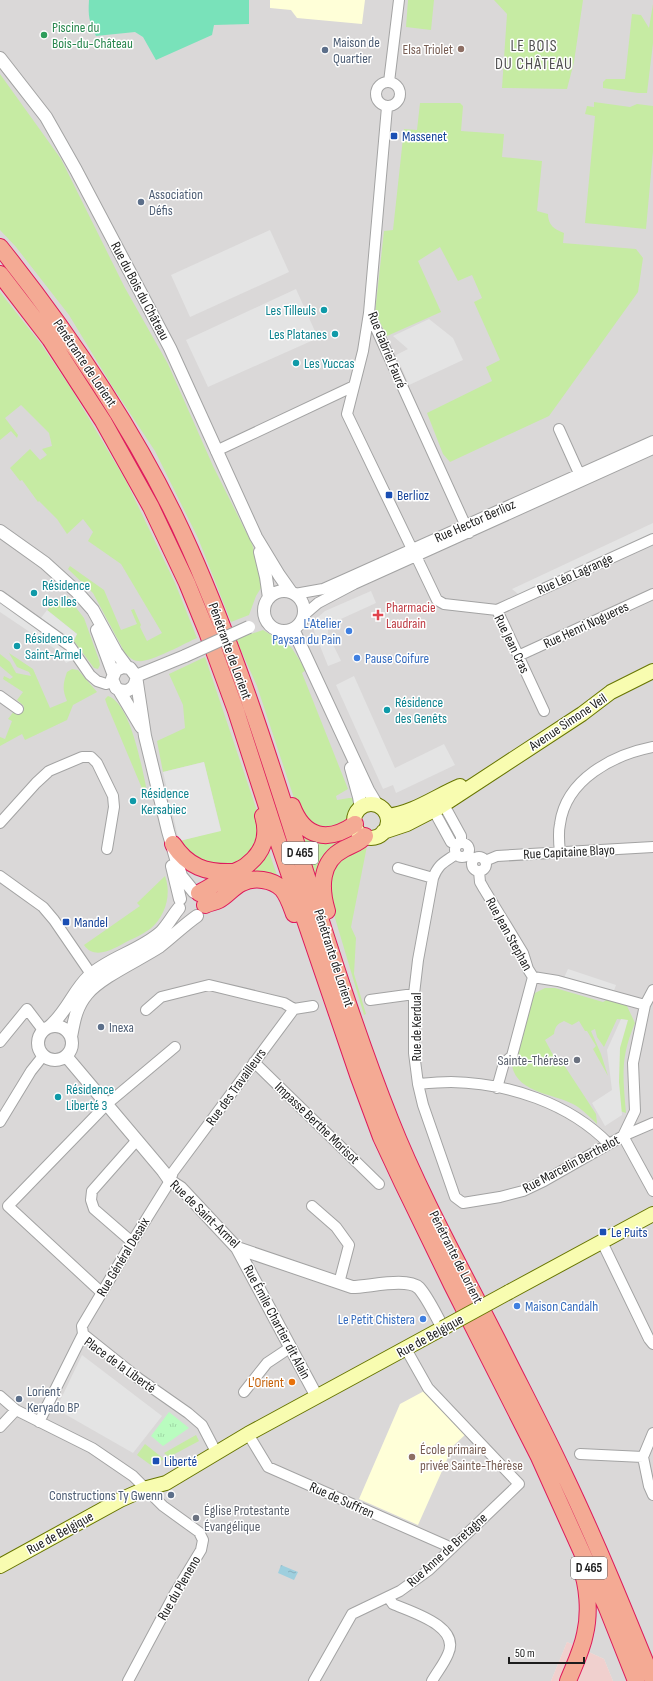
<svg xmlns="http://www.w3.org/2000/svg" width="653" height="1681" font-family="'Sofia Sans Condensed',sans-serif">
<style>
.residential{fill:#dad8d8}
.commercial{fill:#f0d0ce}
.education{fill:#ffffd8}
.grass{fill:#c6eba3}
.park{fill:url(#park-tufts)}
.pitch{fill:#79e2ba}
.parking{fill:#e4e4e4}
.water{fill:url(#water-ripples)}
.lines{fill:none;stroke-linecap:round;stroke-linejoin:round}
.minor-casing{stroke:#a3a3a3;stroke-width:12}
.tertiary-casing{stroke:#a3a3a3;stroke-width:14}
.secondary-casing{stroke:#677500;stroke-width:16}
.trunk-casing{stroke:#de1b5c;stroke-width:18}
.minor{stroke:#fff;stroke-width:10}
.tertiary{stroke:#fff;stroke-width:12}
.secondary{stroke:#f8fcb0;stroke-width:14}
.trunk{stroke:#f4aa94;stroke-width:16}
.tertiary-bridge-casing{stroke:#a3a3a3;stroke-width:14;stroke-linecap:butt}
.secondary-bridge-casing{stroke:#677500;stroke-width:16;stroke-linecap:butt}
.tertiary-bridge{stroke:#fff;stroke-width:12}
.secondary-bridge{stroke:#f8fcb0;stroke-width:14}
.leisure-dot{fill:#2e9e5b;stroke:#fff;stroke-width:1.5}
.education-dot{fill:#8d6e63;stroke:#fff;stroke-width:1.5}
.service-dot{fill:#5c6f8a;stroke:#fff;stroke-width:1.5}
.transit-dot{fill:#1a4fb4;stroke:#fff;stroke-width:1.5}
.culture-dot{fill:#0f9aa8;stroke:#fff;stroke-width:1.5}
.health-dot{fill:#e0444e;stroke:#fff;stroke-width:1.5}
.shop-dot{fill:#3f7fe0;stroke:#fff;stroke-width:1.5}
.worship-dot{fill:#6b7280;stroke:#fff;stroke-width:1.5}
.food-dot{fill:#e8710a;stroke:#fff;stroke-width:1.5}
.labels{text-anchor:middle;dominant-baseline:central;stroke-width:3;stroke-linejoin:round;paint-order:stroke}
.shield{fill:#fff;stroke:#606060;stroke-width:1}
.shield-label{font-size:13px;font-weight:bold;fill:#1c1c1c}
.leisure-label{font-size:14px;fill:#27864d;stroke:#fff;text-anchor:start}
.service-label{font-size:14px;fill:#4e5e75;stroke:#fff;text-anchor:start}
.education-label{font-size:14px;fill:#785e54;stroke:#fff;text-anchor:end}
.transit-label{font-size:14px;fill:#164399;stroke:#fff;text-anchor:start}
.street-label{font-size:14px;fill:#1c1c1c;stroke:#fff}
.culture-label{font-size:14px;fill:#0d838f;stroke:#fff;text-anchor:start}
.health-label{font-size:14px;fill:#be3a42;stroke:#fff;text-anchor:start}
.shop-label{font-size:14px;fill:#366cbe;stroke:#fff;text-anchor:end}
.worship-label{font-size:14px;fill:#5b616d;stroke:#fff;text-anchor:end}
.food-label{font-size:14px;fill:#c56008;stroke:#fff;text-anchor:end}
.quarter-label{font-size:16px;letter-spacing:1px;fill:#4f4f4f;stroke:#fff}
</style>
<defs>
<pattern id="park-tufts" width="24" height="20" patternUnits="userSpaceOnUse"><rect width="24" height="20" fill="#b9fcbf"/><path d="M3 7l-1-3M5 7V3M7 7l1-3M15 17l-1-3M17 17v-4M19 17l1-3" fill="none" stroke="#9ed7a4"/></pattern>
<pattern id="water-ripples" width="26" height="14" patternUnits="userSpaceOnUse"><rect width="26" height="14" fill="#9ecfde"/><path d="M2 4q2-2 4 0t4 0M15 11q2-2 4 0t4 0" fill="none" stroke="#88b1be"/></pattern>
</defs>
<rect width="100%" height="100%" fill="#eee9e0"/>
<!-- residential -->
<path class="residential" d="M 0,0 L 653,0 L 653,1681 L 613,1681 L 604,1659 L 567,1642 L 551,1681 L 0,1681 Z"/>
<!-- commercial -->
<path class="commercial" d="M 567,1642 L 604,1659 L 613,1681 L 551,1681 Z"/>
<!-- education -->
<path class="education" d="M 270,0 L 365,0 L 362,24 L 297,18 L 291,10 L 270,8 Z
M 426,1390 L 466,1434 L 452,1447 L 450,1447 L 448,1451 L 450,1453 L 418,1525 L 359,1499 L 400,1404 Z"/>
<!-- grass -->
<path class="grass" d="M 408,0 L 434,0 L 431,30 L 406,27 Z
M 494,0 L 583,0 L 574,62 L 567,89 L 502,88 L 507,14 Z
M 653,4 L 653,43 L 647,93 L 638,93 L 603,88 L 603,82 L 606,79 L 625,79 L 632,14 L 641,15 L 649,28 Z
M 0,74 L 61,159 L 125,288 L 168,364 L 213,466 L 252,544 L 264,583 L 256,596 L 249,615 L 231,622 L 198,538 L 155,451 L 112,386 L 69,315 L 16,247 L 0,230 Z
M 594,102 L 630,107 L 637,104 L 653,106 L 653,151 L 646,229 L 585,223 L 595,116 L 585,114 L 587,106 L 594,107 Z
M 420,103 L 460,103 L 463,106 L 461,131 L 504,134 L 502,157 L 542,161 L 537,211 L 548,214 C 548,225 554,229 564,233 L 563,243 L 636,249 L 643,258 L 638,292 L 549,416 L 450,462 L 443,454 L 427,413 L 492,381 L 486,367 L 500,360 L 474,302 L 482,298 L 472,275 L 458,281 L 440,247 L 418,261 L 441,312 L 387,336 L 375,313 L 384,231 L 393,230 L 404,129 L 417,130 Z
M 0,292 L 41,344 L 72,390 L 126,481 L 175,583 L 197,638 C 185,643 150,663 138,661 C 133,661 129,657 125,653 L 93,593 L 68,569 L 70,566 L 104,590 L 121,630 L 137,624 L 131,610 L 134,609 L 141,625 L 140,627 L 147,641 L 162,633 L 121,564 L 88,541 L 93,532 L 83,519 L 67,534 L 57,519 L 39,501 L 38,502 L 22,480 L 20,481 L 10,468 L 30,449 L 40,460 L 47,455 L 42,449 L 52,446 L 49,433 L 21,405 L 5,418 L 18,435 L 17,438 L 11,431 L 0,440 Z
M 67,596 L 84,618 L 99,660 L 100,665 L 98,669 L 94,668 L 74,641 L 77,634 L 47,610 L 56,602 Z
M 263,630 L 291,647 L 306,670 L 302,673 L 348,789 L 336,796 L 337,800 L 349,798 L 357,798 C 353,811 349,826 334,830 C 328,831 316,827 309,826 L 297,807 L 257,686 L 236,639 Z
M 9,653 L 33,669 L 50,708 L 67,701 C 62,689 63,684 67,672 L 72,669 L 78,670 L 97,692 L 73,705 L 67,720 L 25,740 L 22,734 L 0,746 L 0,737 L 5,739 L 12,721 L 8,719 L 14,711 L 18,713 L 24,706 L 17,700 L 23,692 L 3,679 L 4,676 L 10,679 L 13,677 L 0,666 L 0,654 L 10,662 L 16,673 L 31,676 L 29,672 L 17,667 Z
M 205,657 L 259,817 L 257,849 L 233,867 L 190,859 L 180,841 L 221,830 L 204,762 L 163,772 L 157,741 L 185,728 L 183,705 L 169,674 Z
M 108,696 C 132,704 143,774 148,796 L 146,798 L 107,705 L 105,699 Z
M 297,829 L 353,831 L 358,836 L 317,888 Z
M 363,843 L 367,846 L 351,927 L 356,938 L 354,974 L 366,1014 L 364,1015 L 329,898 L 332,867 Z
M 268,849 L 279,881 L 254,877 L 247,869 Z
M 165,876 C 172,895 165,917 150,929 C 143,934 135,938 128,941 C 115,948 95,961 84,945 L 140,906 L 137,903 Z
M 545,988 L 555,988 L 603,1002 L 608,999 L 626,1004 L 635,1023 C 620,1058 623,1076 626,1113 L 620,1111 L 617,1052 L 625,1020 L 617,1019 L 604,1047 L 597,1037 L 595,1029 L 591,1031 L 601,1054 L 608,1076 L 593,1049 L 596,1046 L 587,1031 L 585,1031 L 579,1021 L 572,1025 L 564,1021 C 557,1024 555,1027 554,1034 L 545,1040 L 559,1066 L 564,1065 L 596,1114 L 597,1124 C 591,1118 585,1112 578,1107 C 558,1093 518,1095 512,1066 L 533,997 L 535,993 Z
M 196,1435 L 199,1441 L 169,1457 L 164,1453 Z
M 145,1444 L 164,1459 L 152,1466 L 137,1455 Z"/>
<!-- park -->
<path class="park" d="M 169,1412 L 189,1428 L 163,1446 L 151,1436 Z"/>
<!-- pitch -->
<path class="pitch" d="M 89,0 L 249,0 L 249,24 L 214,25 L 212,35 L 156,60 L 143,37 L 135,32 L 96,36 C 89,22 88,16 89,0 Z"/>
<!-- parking -->
<path class="parking" d="M 270,230 L 289,272 L 190,317 L 171,275 Z
M 296,289 L 318,338 L 208,387 L 186,340 Z
M 429,319 L 453,338 L 463,360 L 409,385 L 396,355 L 408,349 L 393,336 Z
M 653,523 L 653,539 L 523,598 L 512,589 Z
M 371,591 L 376,603 L 332,623 L 328,627 L 328,634 L 341,661 L 328,666 L 314,631 L 314,626 L 317,618 L 325,611 Z
M 0,596 L 38,622 L 47,610 L 77,634 L 70,646 L 78,657 L 66,663 L 55,649 L 0,612 Z
M 354,676 L 395,768 L 444,744 L 455,765 L 396,793 L 393,785 L 383,789 L 336,685 Z
M 204,762 L 221,831 L 179,841 L 163,772 Z
M 568,969 L 616,985 L 612,996 L 562,982 Z
M 621,1019 L 628,1020 L 620,1048 L 619,1082 L 622,1115 L 605,1126 L 592,1103 L 612,1090 L 607,1050 Z
M 82,1355 L 162,1416 L 133,1453 L 56,1409 Z"/>
<!-- water -->
<path class="water" d="M 281,1565 L 298,1572 L 294,1580 L 278,1573 Z"/>
<g class="lines">
<defs>
<path id="minor" d="M376 94a12 12 0 1 1 24 0a12 12 0 1 1-24 0Z
M 389,82 L 399,0
M 387,107 L 369,313 L 469,533
M 369,313 L 363,351 L 347,414 L 412,549
M 559,429 L 582,480
M 216,451 L 354,386
M 416,556 L 437,600 L 444,604 L 497,610 L 544,711
M 295,594 L 323,589 L 350,577 L 653,441
M 0,596 L 70,646 L 90,675 L 97,681 L 106,684 L 112,682
M 497,610 L 653,539
M 304,615 L 318,603 L 354,584 L 653,449
M 518,656 L 653,594
M 0,696 L 18,709
M 444,805 L 461,836 L 461,843
M 434,811 L 451,842 L 456,845
M 0,823 L 36,783 L 49,771 L 82,757 L 91,757 L 97,763 L 113,796 L 114,807 L 107,849
M455 850a7 7 0 1 1 14 0a7 7 0 1 1-14 0Z
M 560,852 C 559,843 558,833 560,824 C 566,779 613,755 653,747
M 456,854 C 444,863 439,863 433,878 L 418,960 L 414,994 L 414,1053 L 418,1084 L 423,1105 L 455,1197 L 463,1203 L 500,1197 L 523,1191 L 544,1181 L 623,1136 L 653,1123
M472 864a7 7 0 1 1 14 0a7 7 0 1 1-14 0Z
M 485,861 L 497,856 L 653,847
M 398,868 L 433,878
M 479,871 L 480,882 L 484,889 L 523,953 L 528,969 L 533,977
M 0,876 L 43,907 L 54,920 L 91,974
M 533,977 L 558,981 L 645,1005 L 633,1063 L 635,1111 L 623,1136 L 653,1191
M 370,1000 L 414,994
M 645,1005 L 653,990
M 146,1010 L 161,997 L 209,985 L 284,1003 L 294,1009
M 0,1042 L 27,1009 L 43,1030
M 254,1062 L 379,1184
M 418,1084 C 429,1083 440,1082 451,1082 C 508,1083 569,1103 609,1144
M 497,1088 L 504,1063 L 512,1056 L 533,977
M 0,1122 L 31,1071 L 43,1056
M 312,1206 L 336,1227 L 349,1245 L 339,1283
M 132,1242 L 94,1209 L 91,1200 L 92,1191 L 137,1140
M 602,1242 L 649,1339 L 653,1344
M 101,1292 L 8,1206 L 107,1104 L 175,1047
M 83,1334 L 82,1326 L 132,1242 L 170,1181 L 173,1172 L 294,1009 L 313,1006
M 83,1334 L 138,1378 L 188,1413 L 202,1425 L 214,1448
M 244,1392 L 267,1363 L 291,1347
M 0,1396 L 16,1410 L 92,1448 L 133,1476 L 163,1506 L 199,1532 L 203,1540 L 201,1550 L 175,1593 L 128,1681
M 39,1422 L 83,1334
M 0,1427 L 16,1410
M 653,1433 L 643,1457 L 649,1486 L 653,1495
M 248,1434 L 268,1467 L 452,1548
M 580,1454 L 643,1457
M 388,1597 L 393,1604 C 411,1612 461,1626 448,1654 C 444,1664 437,1672 432,1681
M 314,1681 L 352,1614 L 400,1591 L 429,1570 L 519,1484 L 428,1388 L 406,1349"/>
<path id="tertiary" d="M 0,58 L 46,117 L 76,170 L 170,348 L 256,537 L 279,575 L 291,592
M 0,531 L 45,563 L 77,592 L 93,610 L 116,652 L 127,667
M 260,552 L 266,577 L 269,598
M264 611a20 20 0 1 1 40 0a20 20 0 1 1-40 0Z
M 293,629 L 368,790 L 377,805
M 97,630 L 113,673
M 136,676 L 185,656
M 136,680 C 134,690 125,694 116,688 L 112,679 L 116,670 L 123,667 L 130,668 L 136,676 L 145,736 L 168,831 L 181,876 L 194,892
M 119,690 L 141,727
M 351,768 L 359,797 L 361,808
M 172,866 L 180,899
M38 1043a17 17 0 1 1 34 0a17 17 0 1 1-34 0Z
M 49,1027 C 67,1012 73,991 89,976 C 110,957 140,951 161,932 C 168,925 173,915 179,908
M 71,1037 C 74,1021 76,1007 87,994 C 101,977 139,960 159,947 C 172,937 184,925 197,916
M 66,1056 L 163,1171 L 170,1181 L 181,1188 L 237,1248 L 352,1287 C 369,1287 407,1277 419,1288 C 428,1298 436,1316 443,1328
M 237,1248 L 317,1397"/>
<path id="secondary" d="M354 821a17 17 0 1 1 34 0a17 17 0 1 1-34 0Z
M 387,816 C 414,813 436,796 460,786
M 383,832 L 407,824 L 440,807 L 582,714 L 611,692 L 653,671
M 509,1292 L 653,1214
M 0,1566 L 120,1500 L 147,1488 L 166,1483 L 248,1434 L 443,1328"/>
<path id="trunk" d="M 0,247 C 74,340 142,440 190,549 C 272,733 316,932 390,1119 C 422,1200 466,1277 505,1355 C 525,1395 546,1435 565,1476 C 597,1543 625,1612 653,1681
M 0,274 L 50,339 L 103,421 L 151,507 L 187,583 L 207,632 L 236,711 L 277,838 L 358,1075 L 381,1137 L 402,1182 L 452,1285 L 539,1457 L 607,1608 L 636,1681
M 292,806 C 304,838 328,843 355,824
M 173,844 C 188,867 206,873 233,872
M 199,893 C 210,887 220,881 230,874 C 236,871 242,869 247,865 C 263,853 269,836 263,816
M 205,905 C 209,903 215,902 219,900 C 227,896 233,887 242,883 C 254,877 272,879 282,889 C 288,896 291,906 294,914
M 327,911 C 320,888 320,861 344,849 C 351,845 360,843 365,836
M 568,1681 C 574,1666 582,1650 585,1634 C 590,1613 588,1585 580,1565"/>
</defs>
<!-- minor casing -->
<use href="#minor" class="minor-casing"/>
<!-- tertiary casing -->
<use href="#tertiary" class="tertiary-casing"/>
<!-- secondary casing -->
<use href="#secondary" class="secondary-casing"/>
<!-- trunk casing -->
<use href="#trunk" class="trunk-casing"/>
<!-- minor -->
<use href="#minor" class="minor"/>
<!-- tertiary -->
<use href="#tertiary" class="tertiary"/>
<!-- secondary -->
<use href="#secondary" class="secondary"/>
<!-- trunk -->
<use href="#trunk" class="trunk"/>
<defs>
<path id="tertiary-bridge" d="M 185,656 L 249,627"/>
<path id="secondary-bridge" d="M 443,1328 L 509,1292"/>
</defs>
<!-- tertiary-bridge casing -->
<use href="#tertiary-bridge" class="tertiary-bridge-casing"/>
<!-- secondary-bridge casing -->
<use href="#secondary-bridge" class="secondary-bridge-casing"/>
<!-- tertiary-bridge -->
<use href="#tertiary-bridge" class="tertiary-bridge"/>
<!-- secondary-bridge -->
<use href="#secondary-bridge" class="secondary-bridge"/>
</g>
<!-- markers -->
<circle class="leisure-dot" cx="44" cy="35" r="4"/>
<g class="education-dot">
<circle cx="461" cy="49" r="4"/>
<circle cx="412" cy="1457" r="4"/>
</g>
<g class="service-dot">
<circle cx="325" cy="50" r="4"/>
<circle cx="141" cy="202" r="4"/>
<circle cx="101" cy="1027" r="4"/>
<circle cx="19" cy="1399" r="4"/>
<circle cx="171" cy="1495" r="4"/>
</g>
<g class="transit-dot">
<rect x="390" y="132" width="8" height="8" rx="2"/>
<rect x="385" y="491" width="8" height="8" rx="2"/>
<rect x="62" y="918" width="8" height="8" rx="2"/>
<rect x="599" y="1228" width="8" height="8" rx="2"/>
<rect x="152" y="1457" width="8" height="8" rx="2"/>
</g>
<g class="culture-dot">
<circle cx="324" cy="310" r="4"/>
<circle cx="335" cy="334" r="4"/>
<circle cx="296" cy="363" r="4"/>
<circle cx="34" cy="593" r="4"/>
<circle cx="17" cy="646" r="4"/>
<circle cx="387" cy="710" r="4"/>
<circle cx="133" cy="801" r="4"/>
<circle cx="58" cy="1097" r="4"/>
</g>
<path class="health-dot" d="M376 609h4v4h4v4h-4v4h-4v-4h-4v-4h4z"/>
<g class="shop-dot">
<circle cx="349" cy="631" r="4"/>
<circle cx="357" cy="658" r="4"/>
<circle cx="517" cy="1306" r="4"/>
<circle cx="423" cy="1319" r="4"/>
</g>
<g class="worship-dot">
<circle cx="577" cy="1060" r="4"/>
<circle cx="196" cy="1518" r="4"/>
</g>
<circle class="food-dot" cx="292" cy="1382" r="4"/>
<g class="labels">
<!-- shield labels -->
<g class="shield">
<rect x="282" y="842" width="36" height="22" rx="3"/>
<rect x="571" y="1557" width="36" height="22" rx="3"/>
</g>
<g class="shield-label">
<text x="300" y="853">D 465</text>
<text x="589" y="1568">D 465</text>
</g>
<!-- leisure labels -->
<g class="leisure-label">
<text x="52" y="27">Piscine du<tspan x="52" dy="16">Bois-du-Château</tspan></text>
</g>
<!-- service labels -->
<g class="service-label">
<text x="333" y="42">Maison de<tspan x="333" dy="16">Quartier</tspan></text>
<text x="149" y="194">Association<tspan x="149" dy="16">Défis</tspan></text>
<text x="109" y="1027">Inexa</text>
<text x="27" y="1391">Lorient<tspan x="27" dy="16">Keryado BP</tspan></text>
<text x="163" y="1495" text-anchor="end">Constructions Ty Gwenn</text>
</g>
<!-- education labels -->
<g class="education-label">
<text x="453" y="49">Elsa Triolet</text>
<text x="420" y="1449" text-anchor="start">École primaire<tspan x="420" dy="16">privée Sainte-Thérèse</tspan></text>
</g>
<!-- transit labels -->
<g class="transit-label">
<text x="402" y="136">Massenet</text>
<text x="397" y="495">Berlioz</text>
<text x="74" y="922">Mandel</text>
<text x="611" y="1232">Le Puits</text>
<text x="164" y="1461">Liberté</text>
</g>
<!-- street labels -->
<g class="street-label">
<text transform="translate(140 291) rotate(62)">Rue du Bois du Château</text>
<text transform="translate(387 350) rotate(68)">Rue Gabriel Fauré</text>
<text transform="translate(85 363) rotate(56)">Pénétrante de Lorient</text>
<text transform="translate(475 521) rotate(-24)">Rue Hector Berlioz</text>
<text transform="translate(575 574) rotate(-24)">Rue Léo Lagrange</text>
<text transform="translate(586 625) rotate(-25)">Rue Henri Nogueres</text>
<text transform="translate(512 644) rotate(64)">Rue Jean Cras</text>
<text transform="translate(230 651) rotate(70)">Pénétrante de Lorient</text>
<text transform="translate(568 722) rotate(-34)">Avenue Simone Veil</text>
<text transform="translate(569 852) rotate(-3)">Rue Capitaine Blayo</text>
<text transform="translate(509 934) rotate(61)">Rue Jean Stephan</text>
<text transform="translate(334 958) rotate(72)">Pénétrante de Lorient</text>
<text transform="translate(416 1027) rotate(-90)">Rue de Kerdual</text>
<text transform="translate(236 1087) rotate(-54)">Rue des Travailleurs</text>
<text transform="translate(317 1123) rotate(44)">Impasse Berthe Morisot</text>
<text transform="translate(571 1164) rotate(-28)">Rue Marcelin Berthelot</text>
<text transform="translate(205 1214) rotate(44)">Rue de Saint-Armel</text>
<text transform="translate(123 1257) rotate(-59)">Rue Général Desaix</text>
<text transform="translate(456 1257) rotate(63)">Pénétrante de Lorient</text>
<text transform="translate(277 1322) rotate(62)">Rue Émile Chartier dit Alain</text>
<text transform="translate(430 1336) rotate(-29)">Rue de Belgique</text>
<text transform="translate(120 1365) rotate(36)">Place de la Liberté</text>
<text transform="translate(342 1500) rotate(24)">Rue de Suffren</text>
<text transform="translate(60 1533) rotate(-29)">Rue de Belgique</text>
<text transform="translate(447 1550) rotate(-42)">Rue Anne de Bretagne</text>
<text transform="translate(179 1588) rotate(-60)">Rue du Pleneno</text>
</g>
<!-- culture labels -->
<g class="culture-label">
<text x="316" y="310" text-anchor="end">Les Tilleuls</text>
<text x="327" y="334" text-anchor="end">Les Platanes</text>
<text x="304" y="363">Les Yuccas</text>
<text x="42" y="585">Résidence<tspan x="42" dy="16">des Iles</tspan></text>
<text x="25" y="638">Résidence<tspan x="25" dy="16">Saint-Armel</tspan></text>
<text x="395" y="702">Résidence<tspan x="395" dy="16">des Genêts</tspan></text>
<text x="141" y="793">Résidence<tspan x="141" dy="16">Kersabiec</tspan></text>
<text x="66" y="1089">Résidence<tspan x="66" dy="16">Liberté 3</tspan></text>
</g>
<!-- health labels -->
<g class="health-label">
<text x="386" y="607">Pharmacie<tspan x="386" dy="16">Laudrain</tspan></text>
</g>
<!-- shop labels -->
<g class="shop-label">
<text x="341" y="623">L'Atelier<tspan x="341" dy="16">Paysan du Pain</tspan></text>
<text x="365" y="658" text-anchor="start">Pause Coifure</text>
<text x="525" y="1306" text-anchor="start">Maison Candalh</text>
<text x="415" y="1319">Le Petit Chistera</text>
</g>
<!-- worship labels -->
<g class="worship-label">
<text x="569" y="1060">Sainte-Thérèse</text>
<text x="204" y="1510" text-anchor="start">Église Protestante<tspan x="204" dy="16">Évangélique</tspan></text>
</g>
<!-- food labels -->
<g class="food-label">
<text x="284" y="1382">L'Orient</text>
</g>
<!-- quarter labels -->
<g class="quarter-label">
<text x="534" y="46">LE BOIS<tspan x="534" dy="18">DU CHÂTEAU</tspan></text>
</g>
</g>
<!-- scale -->
<path d="M509 1657v6h75v-6" fill="none" stroke="#1c1c1c" stroke-width="2"/>
<text x="515" y="1657" font-size="12" fill="#1c1c1c" stroke="#ffffff" stroke-width="3" paint-order="stroke">50 m</text>
</svg>
